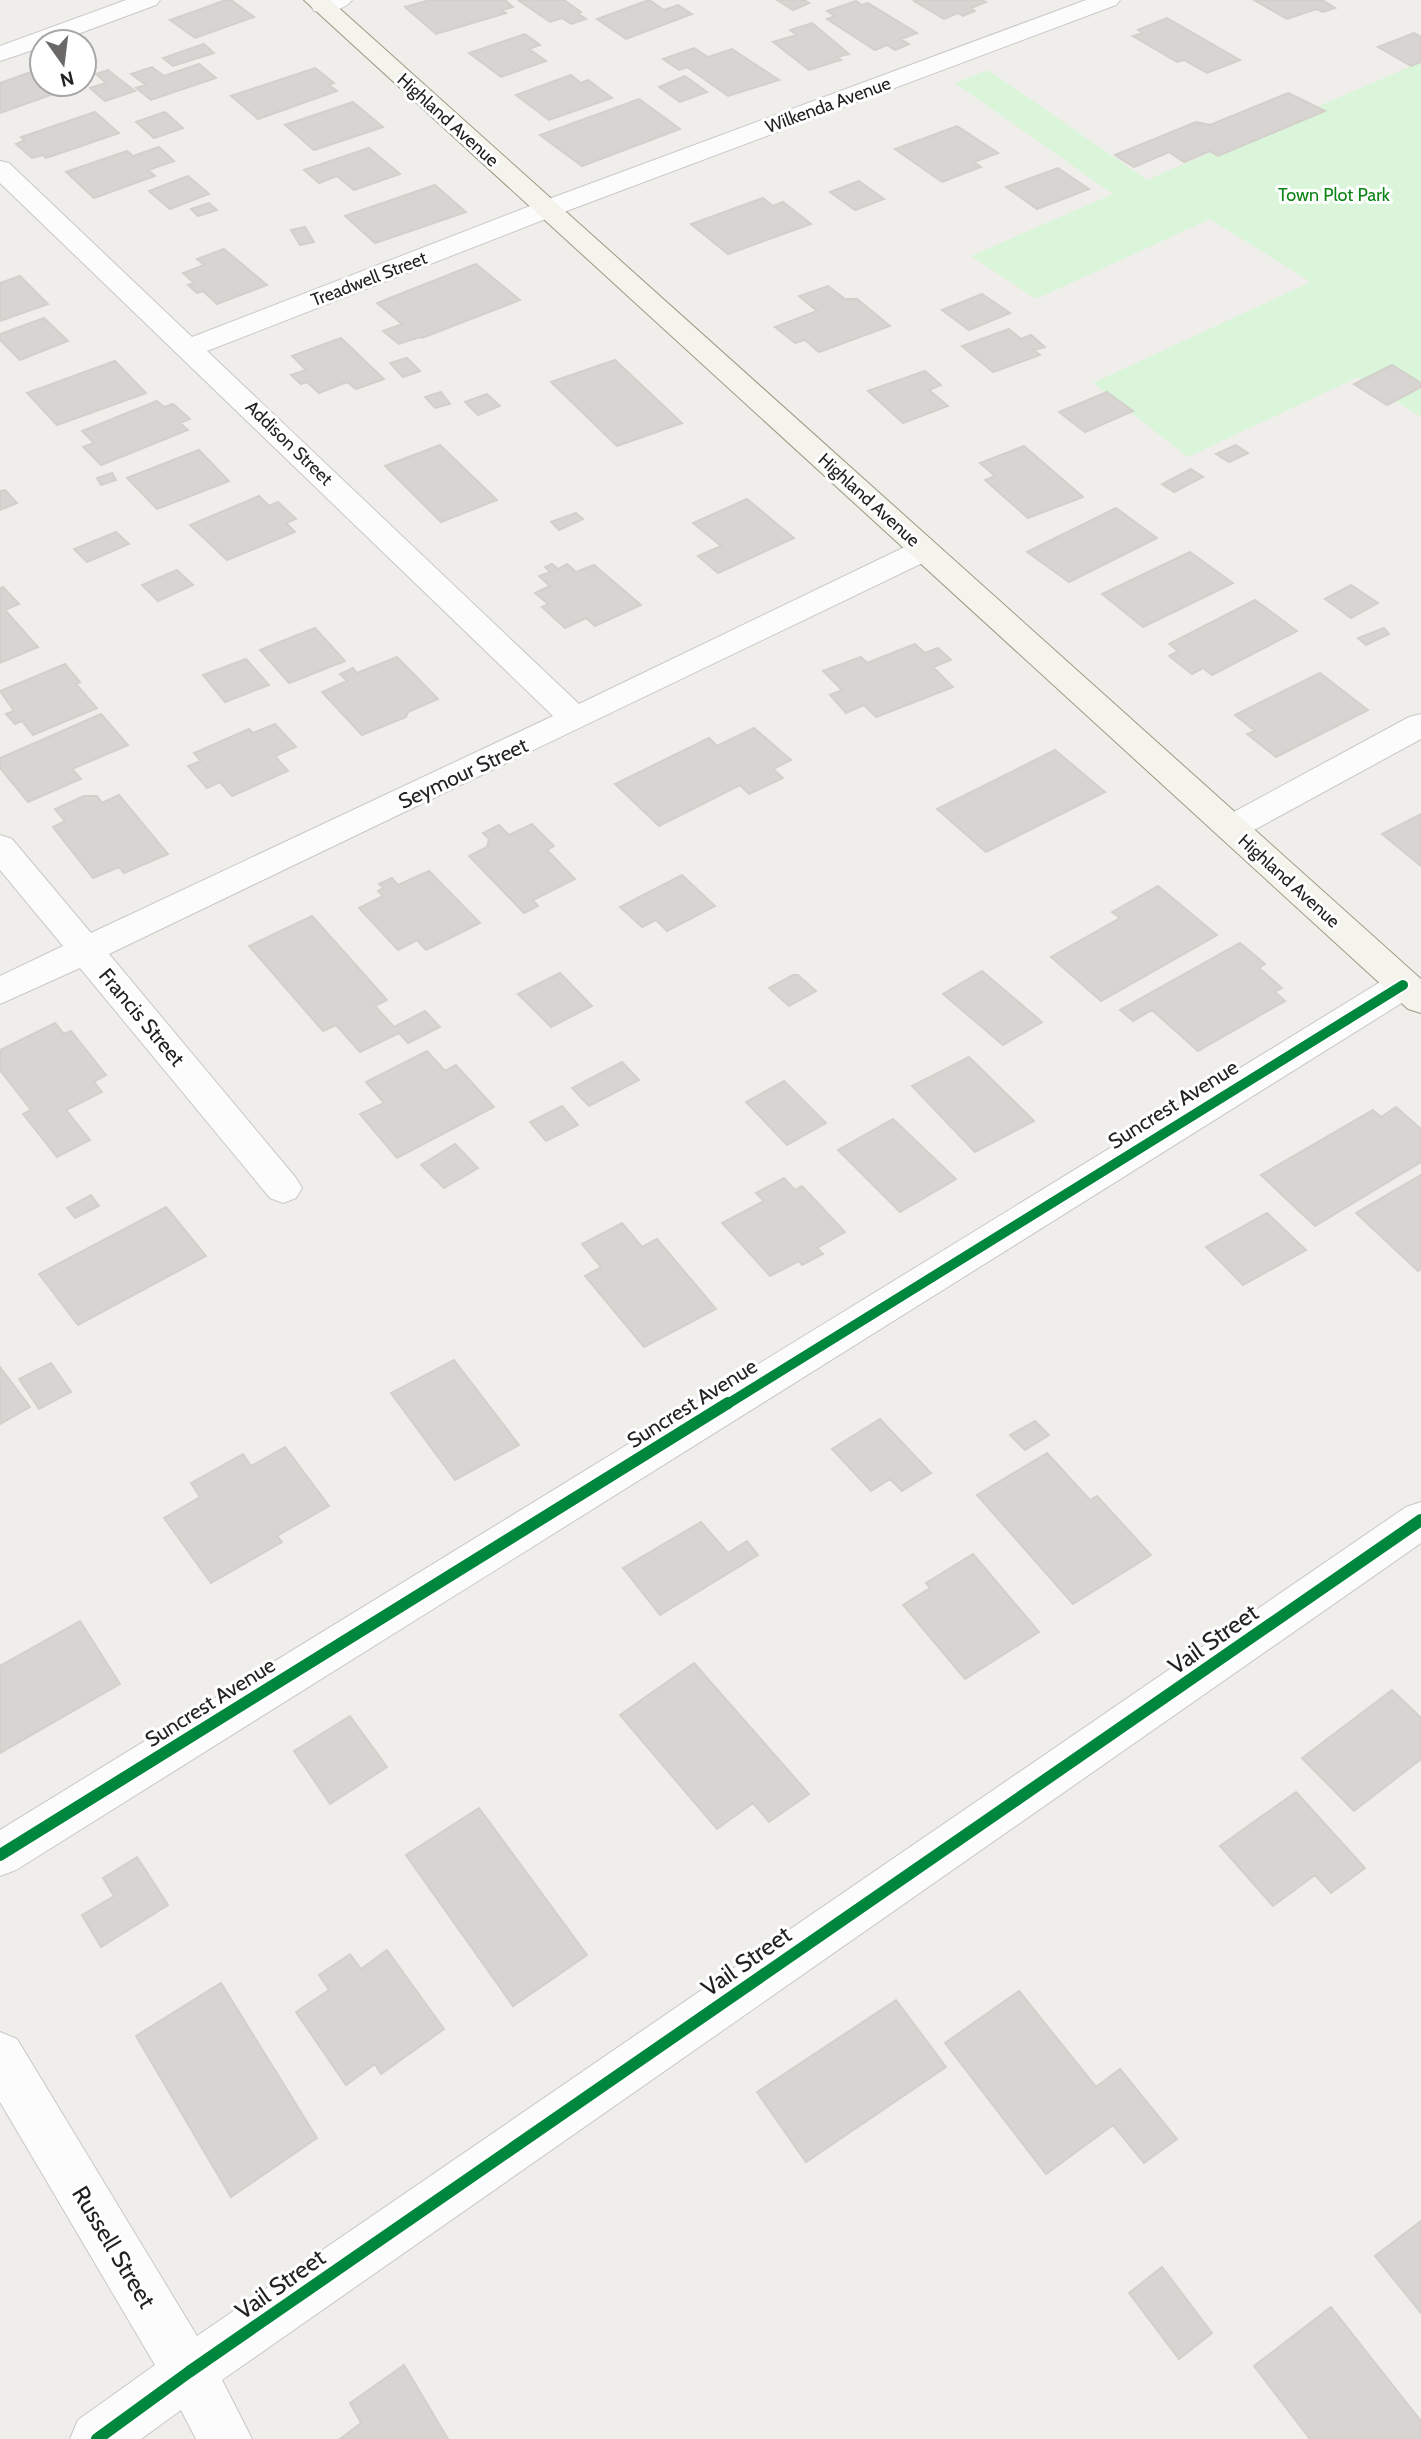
<svg xmlns="http://www.w3.org/2000/svg" width="1421" height="2439" font-family="Cabin,sans-serif">
<style>
.park{fill:#daf5da}
.building{fill:#d7d4d2;stroke:#d3d0cc;stroke-width:2}
.lines{fill:none;stroke-linecap:round;stroke-linejoin:round}
.minor-casing{stroke:#c9c8c7;stroke-width:2}
.secondary-casing{stroke:#999a82;stroke-width:2}
.minor{fill:#fdfcfc;fill-rule:evenodd}
.secondary{fill:#f4f4ed;fill-rule:evenodd}
.cycleway-far1-casing{stroke:#fff;stroke-width:14}
.cycleway-casing{stroke:#fff;stroke-width:17}
.cycleway-far1{stroke:#00873e;stroke-width:10}
.cycleway{stroke:#00873e;stroke-width:12}
.labels{text-anchor:middle;dominant-baseline:central;stroke-width:6;stroke-linejoin:round;paint-order:stroke}
.far-street-label{font-size:18px;fill:#222;stroke:#fff}
.far-park-label{font-size:18px;fill:#0c8416;stroke:#fff}
.street-label{font-size:21px;fill:#222;stroke:#fff}
.near-street-label{font-size:24px;fill:#222;stroke:#fff}
</style>
<rect width="100%" height="100%" fill="#f0eeeb"/>
<!-- park -->
<path class="park" d="M 1421,62 L 1421,417 L 1358,377 L 1188,457 L 1093,383 L 1311,282 L 1210,219 L 1036,299 L 971,256 L 1113,194 L 955,83 L 988,70 L 1147,180 Z"/>
<!-- building -->
<path class="building" d="M 226,0 L 231,0 L 254,17 L 195,38 L 170,20 Z
M 430,0 L 505,0 L 513,7 L 502,10 L 506,13 L 436,34 L 405,7 Z
M 518,0 L 564,0 L 581,12 L 577,13 L 586,19 L 571,24 L 562,18 L 550,22 Z
M 649,0 L 664,10 L 678,5 L 692,14 L 626,39 L 597,19 Z
M 777,0 L 804,0 L 809,3 L 793,10 Z
M 917,0 L 981,0 L 986,2 L 971,8 L 975,11 L 963,16 L 958,13 L 944,19 L 914,1 Z
M 1254,0 L 1322,0 L 1335,8 L 1323,12 L 1316,9 L 1287,19 Z
M 856,1 L 862,5 L 868,3 L 917,33 L 901,39 L 909,44 L 895,50 L 887,45 L 875,50 L 827,19 L 835,16 L 827,11 Z
M 1167,18 L 1240,60 L 1207,73 L 1184,60 L 1177,62 L 1133,36 L 1143,33 L 1138,30 Z
M 812,23 L 849,54 L 837,57 L 841,60 L 809,70 L 773,42 L 797,35 L 790,30 Z
M 1414,33 L 1421,37 L 1421,62 L 1411,66 L 1378,47 Z
M 525,34 L 540,45 L 529,49 L 546,61 L 501,77 L 469,53 Z
M 204,44 L 214,53 L 173,66 L 163,58 Z
M 694,48 L 708,57 L 732,49 L 779,80 L 728,96 L 687,67 L 679,70 L 663,59 Z
M 199,64 L 216,78 L 151,100 L 136,88 L 146,85 L 131,74 L 152,67 L 164,76 Z
M 42,68 L 42,84 L 76,86 L 0,113 L 0,83 Z
M 315,68 L 334,83 L 329,85 L 337,91 L 258,119 L 231,96 Z
M 108,70 L 118,78 L 135,91 L 105,101 L 90,88 L 106,83 L 96,74 Z
M 571,75 L 581,83 L 588,80 L 612,98 L 549,120 L 516,95 Z
M 685,76 L 707,92 L 680,102 L 659,87 Z
M 1288,93 L 1325,111 L 1218,156 L 1210,151 L 1184,162 L 1169,152 L 1134,167 L 1115,155 L 1196,122 L 1210,125 Z
M 639,99 L 680,129 L 582,166 L 540,135 Z
M 353,102 L 383,127 L 314,150 L 285,125 Z
M 95,112 L 119,133 L 46,158 L 43,155 L 32,158 L 16,144 L 25,140 L 21,137 Z
M 165,112 L 183,128 L 154,138 L 136,122 Z
M 957,126 L 998,153 L 974,162 L 981,167 L 942,182 L 895,149 Z
M 159,147 L 174,161 L 148,170 L 155,176 L 94,198 L 66,172 L 127,151 L 133,156 Z
M 369,148 L 400,174 L 354,190 L 337,176 L 319,183 L 304,170 Z
M 1058,168 L 1089,189 L 1037,209 L 1006,187 Z
M 188,176 L 209,194 L 170,209 L 149,191 Z
M 859,181 L 884,199 L 855,210 L 830,192 Z
M 435,185 L 466,212 L 375,243 L 345,216 Z
M 763,198 L 773,206 L 783,202 L 811,224 L 728,254 L 691,224 Z
M 209,203 L 217,210 L 198,216 L 191,209 Z
M 305,227 L 314,242 L 300,245 L 291,230 Z
M 224,249 L 267,285 L 217,304 L 203,291 L 197,293 L 188,285 L 194,283 L 183,273 L 204,265 L 197,259 Z
M 476,264 L 520,300 L 422,338 L 420,337 L 399,344 L 383,331 L 402,324 L 377,303 Z
M 20,276 L 48,304 L 0,321 L 0,283 Z
M 828,286 L 845,299 L 857,299 L 890,326 L 819,352 L 805,340 L 795,343 L 775,327 L 817,311 L 799,296 Z
M 982,294 L 1010,313 L 969,330 L 942,310 Z
M 44,318 L 68,341 L 20,360 L 0,340 L 0,334 Z
M 1009,329 L 1021,339 L 1031,335 L 1045,347 L 1034,350 L 1040,355 L 993,372 L 962,346 Z
M 341,338 L 384,379 L 356,389 L 347,382 L 319,393 L 307,382 L 301,384 L 291,375 L 306,370 L 292,356 Z
M 407,358 L 420,371 L 403,377 L 390,363 Z
M 615,360 L 682,423 L 617,446 L 551,382 Z
M 115,361 L 146,393 L 57,425 L 27,393 Z
M 1392,365 L 1421,383 L 1421,387 L 1387,405 L 1354,384 Z
M 925,371 L 941,385 L 929,390 L 948,406 L 903,423 L 868,391 Z
M 441,392 L 450,404 L 435,408 L 425,397 Z
M 1107,392 L 1133,411 L 1085,432 L 1059,412 Z
M 487,394 L 500,406 L 478,415 L 465,402 Z
M 157,401 L 164,407 L 173,404 L 190,419 L 180,423 L 188,430 L 101,465 L 83,447 L 94,443 L 82,431 Z
M 440,445 L 497,500 L 441,522 L 385,466 Z
M 1236,445 L 1248,453 L 1229,462 L 1216,454 Z
M 1024,446 L 1083,497 L 1028,518 L 985,480 L 995,476 L 980,463 Z
M 199,450 L 229,481 L 157,509 L 127,478 Z
M 1191,469 L 1203,477 L 1174,492 L 1162,484 Z
M 112,473 L 116,480 L 101,485 L 97,478 Z
M 5,490 L 17,503 L 0,510 L 0,491 Z
M 259,496 L 269,506 L 278,502 L 296,519 L 286,523 L 295,532 L 227,560 L 190,525 Z
M 747,499 L 794,538 L 718,573 L 698,556 L 721,546 L 693,523 Z
M 1116,508 L 1157,538 L 1069,582 L 1027,552 Z
M 576,513 L 583,519 L 559,530 L 551,522 Z
M 116,532 L 129,544 L 87,562 L 74,549 Z
M 1190,552 L 1233,583 L 1143,627 L 1102,594 Z
M 552,564 L 558,569 L 567,564 L 576,572 L 594,565 L 641,605 L 595,626 L 586,618 L 565,628 L 542,607 L 548,604 L 535,593 L 550,586 L 539,576 L 550,572 L 545,567 Z
M 177,570 L 193,585 L 158,601 L 142,585 Z
M 1351,585 L 1378,603 L 1351,618 L 1325,599 Z
M 3,587 L 19,604 L 5,610 L 38,647 L 0,663 L 0,588 Z
M 1255,600 L 1297,631 L 1212,675 L 1203,668 L 1192,674 L 1169,656 L 1178,651 L 1169,644 Z
M 315,628 L 345,661 L 289,683 L 260,650 Z
M 1384,628 L 1389,634 L 1366,645 L 1358,638 Z
M 915,644 L 925,653 L 938,648 L 951,660 L 933,667 L 953,687 L 876,717 L 864,705 L 846,713 L 830,695 L 842,690 L 823,671 L 861,657 L 867,663 Z
M 397,657 L 438,699 L 408,712 L 406,717 L 362,735 L 322,692 L 347,681 L 340,674 L 353,668 L 357,673 Z
M 246,659 L 269,685 L 225,702 L 203,675 Z
M 65,664 L 80,682 L 76,684 L 97,708 L 33,735 L 22,721 L 15,724 L 6,714 L 14,711 L 0,691 Z
M 1320,673 L 1368,710 L 1276,757 L 1247,734 L 1255,731 L 1235,715 Z
M 101,714 L 128,745 L 72,769 L 81,779 L 28,802 L 0,768 L 0,758 Z
M 275,724 L 296,747 L 275,756 L 288,771 L 232,796 L 220,782 L 207,788 L 188,766 L 201,761 L 194,753 L 249,729 L 253,733 Z
M 754,728 L 791,760 L 773,769 L 783,778 L 749,794 L 740,785 L 659,826 L 615,784 L 709,738 L 717,746 Z
M 1055,750 L 1105,792 L 986,852 L 937,809 Z
M 119,795 L 168,854 L 124,873 L 119,867 L 93,878 L 53,827 L 65,821 L 55,809 L 84,796 L 97,796 L 102,803 Z
M 1421,814 L 1421,866 L 1382,834 Z
M 532,824 L 554,846 L 547,850 L 575,879 L 533,900 L 538,906 L 524,913 L 469,856 L 487,847 L 489,839 L 483,833 L 499,825 L 509,835 Z
M 429,871 L 480,923 L 426,950 L 417,940 L 398,950 L 359,908 L 383,896 L 378,891 L 384,888 L 379,884 L 392,878 L 398,885 Z
M 682,875 L 715,906 L 667,931 L 656,920 L 642,927 L 620,907 Z
M 1158,886 L 1217,935 L 1101,1001 L 1051,957 L 1120,918 L 1112,912 Z
M 312,916 L 387,1000 L 375,1006 L 394,1027 L 425,1011 L 440,1027 L 408,1043 L 399,1033 L 360,1052 L 336,1025 L 323,1031 L 249,946 Z
M 1240,943 L 1265,964 L 1259,968 L 1282,988 L 1275,992 L 1285,1001 L 1198,1051 L 1152,1010 L 1133,1021 L 1120,1010 Z
M 982,971 L 1042,1022 L 1003,1045 L 943,994 Z
M 560,973 L 592,1006 L 551,1027 L 518,994 Z
M 793,975 L 798,975 L 816,991 L 789,1006 L 769,988 Z
M 55,1023 L 64,1034 L 71,1031 L 106,1075 L 94,1082 L 102,1092 L 66,1110 L 90,1140 L 57,1157 L 23,1114 L 31,1110 L 0,1070 L 0,1050 Z
M 427,1051 L 445,1071 L 456,1065 L 494,1107 L 397,1158 L 360,1114 L 384,1103 L 366,1082 Z
M 969,1057 L 1034,1121 L 975,1152 L 912,1086 Z
M 622,1062 L 639,1080 L 589,1106 L 572,1088 Z
M 784,1081 L 826,1123 L 787,1145 L 746,1102 Z
M 562,1106 L 578,1125 L 546,1141 L 530,1122 Z
M 1396,1107 L 1421,1129 L 1421,1162 L 1315,1226 L 1261,1175 L 1373,1110 L 1381,1117 Z
M 893,1119 L 956,1179 L 900,1212 L 838,1150 Z
M 455,1144 L 478,1168 L 444,1188 L 421,1165 Z
M 1421,1175 L 1421,1269 L 1418,1271 L 1356,1213 Z
M 784,1178 L 795,1190 L 802,1186 L 845,1232 L 817,1248 L 823,1254 L 802,1265 L 799,1261 L 770,1276 L 722,1223 L 764,1201 L 756,1193 Z
M 91,1195 L 99,1206 L 75,1218 L 67,1208 Z
M 166,1207 L 206,1256 L 78,1325 L 39,1274 Z
M 1267,1213 L 1306,1250 L 1243,1285 L 1206,1247 Z
M 622,1223 L 642,1247 L 657,1239 L 716,1309 L 644,1347 L 585,1276 L 601,1267 L 582,1244 Z
M 454,1360 L 519,1445 L 455,1480 L 391,1393 Z
M 51,1363 L 71,1392 L 39,1409 L 19,1379 Z
M 0,1367 L 30,1407 L 0,1424 Z
M 880,1419 L 931,1473 L 902,1491 L 890,1479 L 871,1491 L 832,1449 Z
M 1035,1421 L 1049,1435 L 1025,1450 L 1010,1435 Z
M 285,1447 L 329,1506 L 277,1536 L 282,1542 L 211,1583 L 164,1518 L 200,1497 L 191,1483 L 243,1454 L 251,1466 Z
M 1047,1453 L 1090,1500 L 1097,1496 L 1151,1555 L 1073,1604 L 977,1495 Z
M 701,1522 L 728,1553 L 747,1541 L 758,1555 L 660,1615 L 623,1568 Z
M 973,1554 L 1039,1632 L 965,1679 L 903,1605 L 930,1588 L 926,1583 Z
M 80,1621 L 120,1684 L 0,1753 L 0,1666 Z
M 694,1663 L 809,1794 L 769,1822 L 753,1803 L 717,1829 L 620,1715 Z
M 1392,1690 L 1421,1718 L 1421,1759 L 1354,1811 L 1302,1758 Z
M 350,1716 L 387,1767 L 330,1804 L 294,1751 Z
M 1296,1792 L 1365,1868 L 1331,1893 L 1315,1875 L 1273,1906 L 1220,1846 Z
M 479,1808 L 587,1955 L 513,2006 L 406,1855 Z
M 137,1857 L 168,1905 L 101,1947 L 82,1915 L 114,1896 L 103,1878 Z
M 387,1950 L 444,2029 L 381,2074 L 375,2064 L 346,2085 L 296,2012 L 329,1990 L 319,1975 L 350,1954 L 361,1969 Z
M 221,1983 L 317,2138 L 231,2197 L 136,2036 Z
M 1019,1991 L 1096,2087 L 1120,2069 L 1177,2139 L 1144,2163 L 1113,2125 L 1046,2174 L 945,2043 Z
M 896,2000 L 946,2067 L 806,2162 L 757,2092 Z
M 1421,2221 L 1421,2313 L 1375,2256 Z
M 1162,2267 L 1212,2333 L 1179,2359 L 1129,2293 Z
M 1331,2307 L 1421,2421 L 1421,2439 L 1310,2439 L 1254,2366 Z
M 404,2365 L 448,2439 L 340,2439 L 361,2423 L 350,2403 Z"/>
<g class="lines">
<defs>
<path id="minor" d="M 126,0 L 160,0 L 156,5 L 56,42 L 42,42 L 42,47 L 0,61 L 0,46 Z
M 317,0 L 352,0 C 345,10 326,14 314,11 L 311,6 Z
M 1086,0 L 1120,0 L 1116,5 L 556,215 L 207,351 L 579,704 L 913,543 L 924,541 L 935,543 L 939,550 L 935,557 L 109,954 L 296,1178 L 302,1188 L 296,1198 L 283,1203 L 270,1198 L 80,968 L 0,1004 L 0,976 L 63,946 L 0,870 L 0,835 L 12,839 L 91,933 L 553,716 L 0,183 L 0,161 L 9,163 L 192,337 L 538,203 Z
M 1421,714 L 1421,739 L 1243,836 L 1231,840 L 1219,836 L 1214,828 L 1219,820 L 1409,717 Z
M 1403,972 L 1416,976 L 1421,985 L 1416,994 L 16,1870 L 0,1876 L 0,1830 L 1390,976 Z
M 1421,1502 L 1421,1543 L 222,2380 L 252,2439 L 196,2439 L 181,2410 L 141,2439 L 70,2439 L 78,2420 L 155,2365 L 0,2102 L 0,2032 L 17,2039 L 197,2336 L 1406,1507 Z"/>
<path id="secondary" d="M 304,0 L 330,0 L 1421,979 L 1421,1013 L 1408,1009 Z"/>
</defs>
<!-- minor casing -->
<use href="#minor" class="minor-casing"/>
<!-- secondary casing -->
<use href="#secondary" class="secondary-casing"/>
<!-- minor -->
<use href="#minor" class="minor"/>
<!-- secondary -->
<use href="#secondary" class="secondary"/>
<defs>
<path id="cycleway-far1" d="M 726,1405 L 1403,985"/>
<path id="cycleway" d="M 0,1855 L 728,1403
M 97,2439 L 189,2372 L 1421,1520"/>
</defs>
<!-- cycleway-far1 casing -->
<use href="#cycleway-far1" class="cycleway-far1-casing"/>
<!-- cycleway casing -->
<use href="#cycleway" class="cycleway-casing"/>
<!-- cycleway-far1 -->
<use href="#cycleway-far1" class="cycleway-far1"/>
<!-- cycleway -->
<use href="#cycleway" class="cycleway"/>
</g>
<g class="labels">
<!-- far-street labels -->
<g class="far-street-label">
<text transform="translate(828 105) rotate(-20)">Wilkenda Avenue</text>
<text transform="translate(448 120) rotate(42)">Highland Avenue</text>
<text transform="translate(369 279) rotate(-21)">Treadwell Street</text>
<text transform="translate(289 443) rotate(44)">Addison Street</text>
<text transform="translate(869 500) rotate(42)">Highland Avenue</text>
<text transform="translate(1289 881) rotate(42)">Highland Avenue</text>
</g>
<!-- far-park labels -->
<g class="far-park-label">
<text x="1334" y="195">Town Plot Park</text>
</g>
<!-- street labels -->
<g class="street-label">
<text transform="translate(463 773) rotate(-25)">Seymour Street</text>
<text transform="translate(142 1017) rotate(50)">Francis Street</text>
<text transform="translate(1173 1104) rotate(-32)">Suncrest Avenue</text>
<text transform="translate(692 1403) rotate(-32)">Suncrest Avenue</text>
<text transform="translate(210 1702) rotate(-32)">Suncrest Avenue</text>
</g>
<!-- near-street labels -->
<g class="near-street-label">
<text transform="translate(1213 1639) rotate(-35)">Vail Street</text>
<text transform="translate(746 1961) rotate(-35)">Vail Street</text>
<text transform="translate(114 2247) rotate(59)">Russell Street</text>
<text transform="translate(280 2284) rotate(-35)">Vail Street</text>
</g>
</g>
<!-- north arrow -->
<g transform="translate(63 63) rotate(166)"><circle r="33" fill="#ffffff" stroke="#a7a7a7" stroke-width="2"/>
<path d="M0-5L12 26L0 18L-12 26Z" fill="#6a6968"/>
<text y="-10" font-size="19" font-weight="bold" text-anchor="middle" fill="#222222">N</text>
</g>
</svg>
